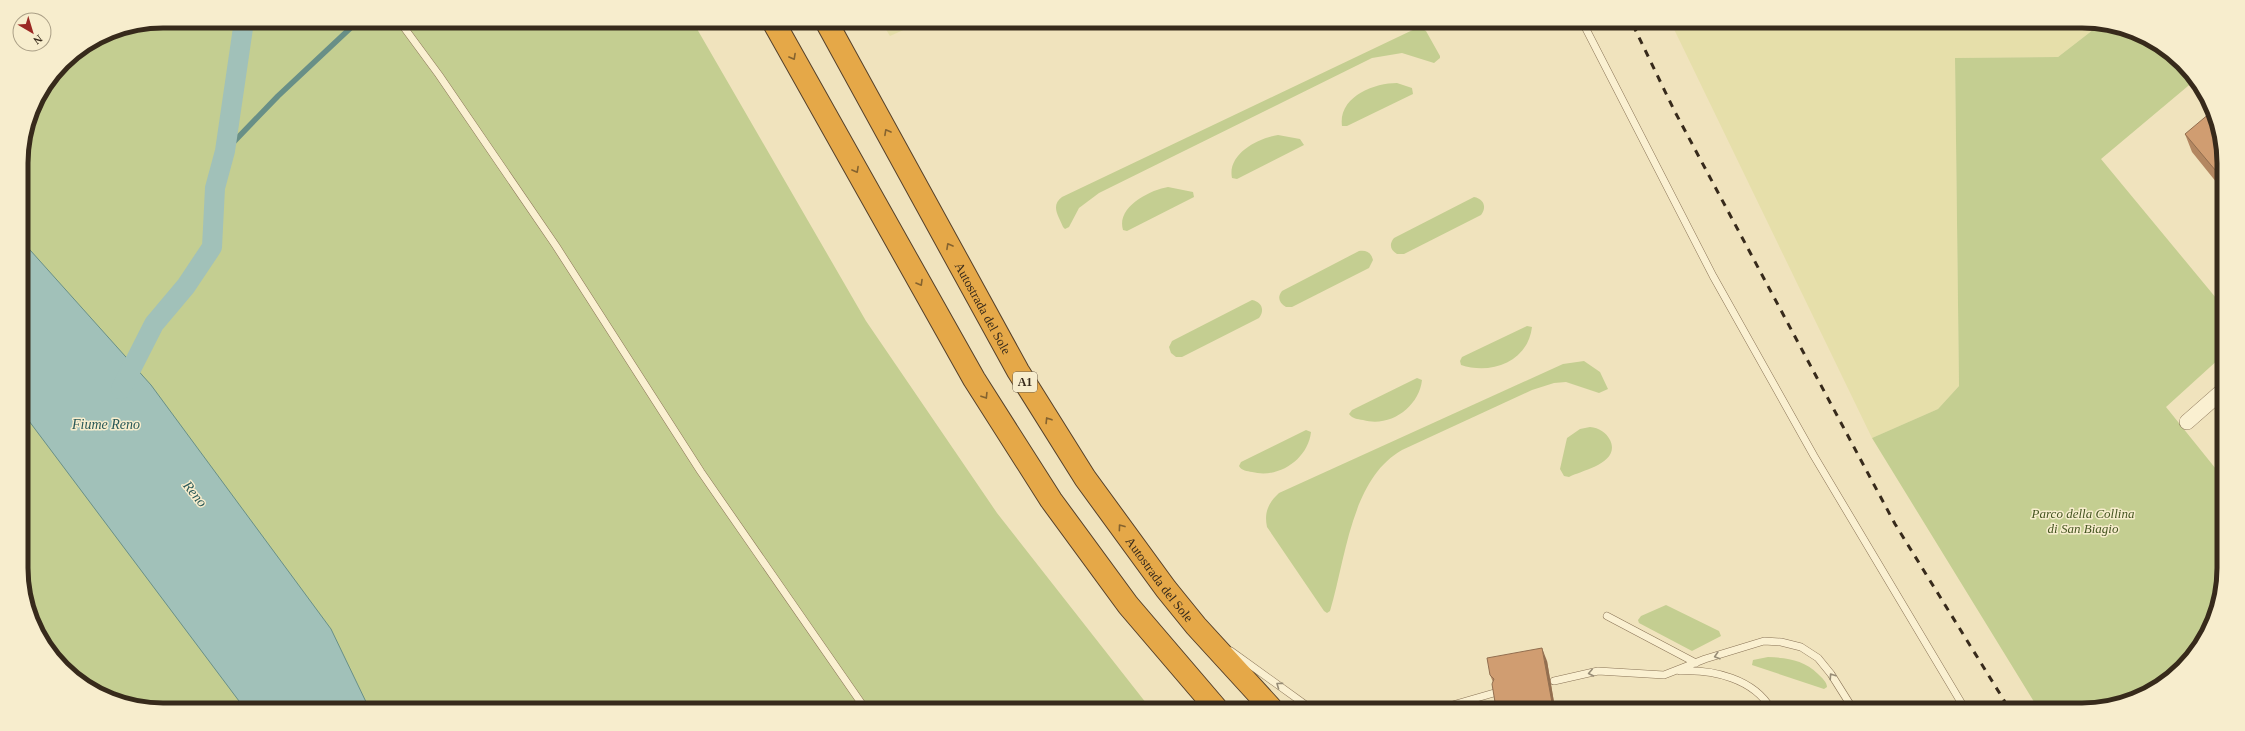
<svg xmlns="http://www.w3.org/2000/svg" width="2245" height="731" font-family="Georgia,serif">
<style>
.farmland{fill:#e6dfaa}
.green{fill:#c4ce91}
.water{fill:#a1c1b9;stroke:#688f87}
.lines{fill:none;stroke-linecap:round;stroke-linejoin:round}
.stream{stroke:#688f87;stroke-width:5.5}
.canal{stroke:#a1c1b9;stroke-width:20}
.lane-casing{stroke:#897356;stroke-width:8}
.street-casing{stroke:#897356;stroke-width:16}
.highway-casing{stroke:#56412a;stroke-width:24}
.lane{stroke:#faf0d1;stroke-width:7}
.street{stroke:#faf0d1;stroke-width:15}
.highway{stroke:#e5a848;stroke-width:22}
.rail{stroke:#372a1b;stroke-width:3;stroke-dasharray:7 7;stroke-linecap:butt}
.wall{fill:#b38761}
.shaded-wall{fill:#926e4f}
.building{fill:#d09d71;stroke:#926e4f}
.oneway{stroke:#85632f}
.oneway2{stroke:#988d76}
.labels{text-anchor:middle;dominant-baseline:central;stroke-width:3;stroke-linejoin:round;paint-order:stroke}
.shield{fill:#f7edcd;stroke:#716450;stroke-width:1}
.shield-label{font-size:12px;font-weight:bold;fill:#372a1b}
.street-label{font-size:13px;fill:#372a1b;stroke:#f7edcd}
.park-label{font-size:13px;font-style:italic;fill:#455521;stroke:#f7edcd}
.water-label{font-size:14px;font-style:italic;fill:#295857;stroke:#f7edcd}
.rim{fill:none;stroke:#372a1b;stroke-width:5}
</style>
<rect width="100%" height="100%" fill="#f0e3bd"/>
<!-- farmland -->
<path class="farmland" d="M 882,23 L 919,23 L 890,36 Z
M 1672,25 L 2098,26 L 2058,57 L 1955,58 L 1959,386 L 1938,409 L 1872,438 Z"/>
<!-- green -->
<path class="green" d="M 163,21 L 693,22 L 866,321 L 997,513 L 1150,708 L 126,705 L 84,686 L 56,662 L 24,595 L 21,154 L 32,108 L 63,62 L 109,32 Z
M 2098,26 L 2119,26 L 2161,45 L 2189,69 L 2194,81 L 2101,159 L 2221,304 L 2220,358 L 2166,407 L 2220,474 L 2219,605 L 2200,647 L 2169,681 L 2136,699 L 2091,710 L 2039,710 L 1872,438 L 1938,409 L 1959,386 L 1955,58 L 2058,57 Z
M 1419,27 L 1426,31 L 1440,56 L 1440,58 L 1434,63 L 1402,53 L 1372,58 L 1099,193 L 1079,208 L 1069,227 L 1065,229 L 1063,227 C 1059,216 1050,206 1062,197 Z
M 1397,83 L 1412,88 L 1413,94 L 1347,126 L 1342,126 C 1338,97 1374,83 1397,83 Z
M 1278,135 L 1300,139 L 1304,145 L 1237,179 L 1232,178 C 1227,154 1258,138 1278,135 Z
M 1168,187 L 1193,192 L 1194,197 L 1127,231 L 1123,230 C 1116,207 1150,190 1168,187 Z
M 1474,197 C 1484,199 1487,207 1481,215 L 1404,254 L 1397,254 C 1390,250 1389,244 1394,238 Z
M 1359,251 C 1366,250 1371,252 1373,260 L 1369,268 L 1292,307 L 1286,307 C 1279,303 1277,297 1282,291 Z
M 1252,300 C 1262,302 1265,310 1259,318 L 1182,357 L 1176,357 L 1171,353 L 1169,347 L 1172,341 Z
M 1527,326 L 1532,327 C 1528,362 1491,375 1461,365 L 1460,361 L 1462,357 Z
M 1584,361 L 1600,372 L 1608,389 L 1599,393 L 1566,382 L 1554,383 L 1532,390 L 1402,450 C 1351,479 1346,558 1330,611 L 1327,613 L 1324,611 L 1267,527 C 1264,513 1268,503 1279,493 L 1563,364 Z
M 1417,378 L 1422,380 C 1419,407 1390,428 1363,420 C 1357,419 1353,419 1349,414 L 1352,410 Z
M 1590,427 C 1599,428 1606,432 1610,440 C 1621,463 1583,470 1569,477 L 1564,476 L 1560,469 L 1567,438 L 1580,429 Z
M 1306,430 L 1311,432 C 1308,459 1279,479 1252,472 C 1247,471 1242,471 1239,466 L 1241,462 Z
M 1666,605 L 1719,631 L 1721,636 L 1692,651 L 1639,623 L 1638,620 L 1641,616 Z
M 1768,657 C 1788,658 1804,660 1818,674 C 1822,678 1827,682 1827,687 L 1824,689 L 1752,665 L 1753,660 Z"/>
<!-- water -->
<path class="water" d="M 22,241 L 151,385 L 331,629 L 368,706 L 242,705 L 23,413 Z"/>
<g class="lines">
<!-- stream -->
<path class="stream" d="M 225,151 L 278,96 L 358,21"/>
<!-- canal -->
<path class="canal" d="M 121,389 L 154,324 L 186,286 L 212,247 L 215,188 L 225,151 L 244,21"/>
<defs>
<path id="lane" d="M 400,22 L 439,75 L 556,246 L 701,472 L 864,707
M 1584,25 L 1713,276 L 1814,456 L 1965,709
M 1607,616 L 1696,663
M 1231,651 L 1310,708
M 1680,671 C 1713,669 1754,679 1771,709
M 1554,681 L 1598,671 L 1664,675 L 1705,659 L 1764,641 L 1781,642 L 1801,647 L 1818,658 L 1831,674 L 1853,709
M 1442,708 L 1494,693"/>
<path id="street" d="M 2187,422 L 2220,393"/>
<g id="highway">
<path d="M 774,23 L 974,379 L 1051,500 L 1128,605 L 1216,708"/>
<path id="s1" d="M 827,23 L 1018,371 L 1085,478 L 1166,589 L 1196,626 L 1271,708"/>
</g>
</defs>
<!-- lane casing -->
<use href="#lane" class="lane-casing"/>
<!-- street casing -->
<use href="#street" class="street-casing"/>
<!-- highway casing -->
<use href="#highway" class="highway-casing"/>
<!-- lane -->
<use href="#lane" class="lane"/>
<!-- street -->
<use href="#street" class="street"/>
<!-- highway -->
<use href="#highway" class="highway"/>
<!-- rail -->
<path class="rail" d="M 1633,25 L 1674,110 L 1895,524 L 2010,710"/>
</g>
<!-- wall -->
<path class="wall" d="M 2185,134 L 2221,136 L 2221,188 L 2192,152 Z
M 1547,661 L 1555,708 L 1496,708 L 1493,682 L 1490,675 Z"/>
<!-- shaded-wall -->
<path class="shaded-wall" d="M 1542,648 L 1547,661 L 1555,708 L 1553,708 Z"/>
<!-- building -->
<path class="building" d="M 2210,113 L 2221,136 L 2221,177 L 2185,134 Z
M 1542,648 L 1553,708 L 1496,708 L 1492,684 L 1494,679 L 1490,675 L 1487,658 Z"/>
<!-- one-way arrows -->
<defs><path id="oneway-chevron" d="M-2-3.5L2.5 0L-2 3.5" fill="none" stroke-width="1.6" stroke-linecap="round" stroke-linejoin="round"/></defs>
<g class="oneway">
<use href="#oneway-chevron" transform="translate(793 57) rotate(61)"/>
<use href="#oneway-chevron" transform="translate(887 132) rotate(-119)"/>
<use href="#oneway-chevron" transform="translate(856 170) rotate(61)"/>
<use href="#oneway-chevron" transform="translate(949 246) rotate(-119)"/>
<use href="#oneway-chevron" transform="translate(920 283) rotate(60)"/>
<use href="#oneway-chevron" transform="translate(985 396) rotate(58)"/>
<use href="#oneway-chevron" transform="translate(1048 420) rotate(-122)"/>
<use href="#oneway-chevron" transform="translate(1121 527) rotate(-126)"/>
</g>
<g class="oneway2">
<use href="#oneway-chevron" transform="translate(1717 656) rotate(163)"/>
<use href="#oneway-chevron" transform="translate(1591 673) rotate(168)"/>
<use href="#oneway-chevron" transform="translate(1832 676) rotate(-124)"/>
<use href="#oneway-chevron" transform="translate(1279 685) rotate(-144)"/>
</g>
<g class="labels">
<!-- shield labels -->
<rect class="shield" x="1013" y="372" width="24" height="20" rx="3"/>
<g class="shield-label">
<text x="1025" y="382">A1</text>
</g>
<!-- street labels -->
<g class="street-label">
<text stroke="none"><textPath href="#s1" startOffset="325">Autostrada del Sole</textPath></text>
<text stroke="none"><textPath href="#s1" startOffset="649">Autostrada del Sole</textPath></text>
</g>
<!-- park labels -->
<g class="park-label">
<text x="2083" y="513">Parco della Collina<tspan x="2083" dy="15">di San Biagio</tspan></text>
</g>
<!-- water labels -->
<g class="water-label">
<text x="106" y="424">Fiume Reno</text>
<text transform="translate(195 494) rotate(51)">Reno</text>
</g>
</g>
<!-- crop -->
<path d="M0 0H2245V731H0ZM163 28H2082A135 135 0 0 1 2217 163V568A135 135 0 0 1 2082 703H163A135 135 0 0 1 28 568V163A135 135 0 0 1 163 28Z" fill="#f7edcd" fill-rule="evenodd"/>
<path class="rim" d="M163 28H2082A135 135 0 0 1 2217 163V568A135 135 0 0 1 2082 703H163A135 135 0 0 1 28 568V163A135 135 0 0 1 163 28Z"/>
<!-- north arrow -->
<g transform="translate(32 32) rotate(142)"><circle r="19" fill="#f7edcd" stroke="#aa9f86"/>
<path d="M0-3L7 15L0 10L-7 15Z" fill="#9b2823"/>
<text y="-6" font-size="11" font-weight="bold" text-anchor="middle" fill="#372a1b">N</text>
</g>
</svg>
